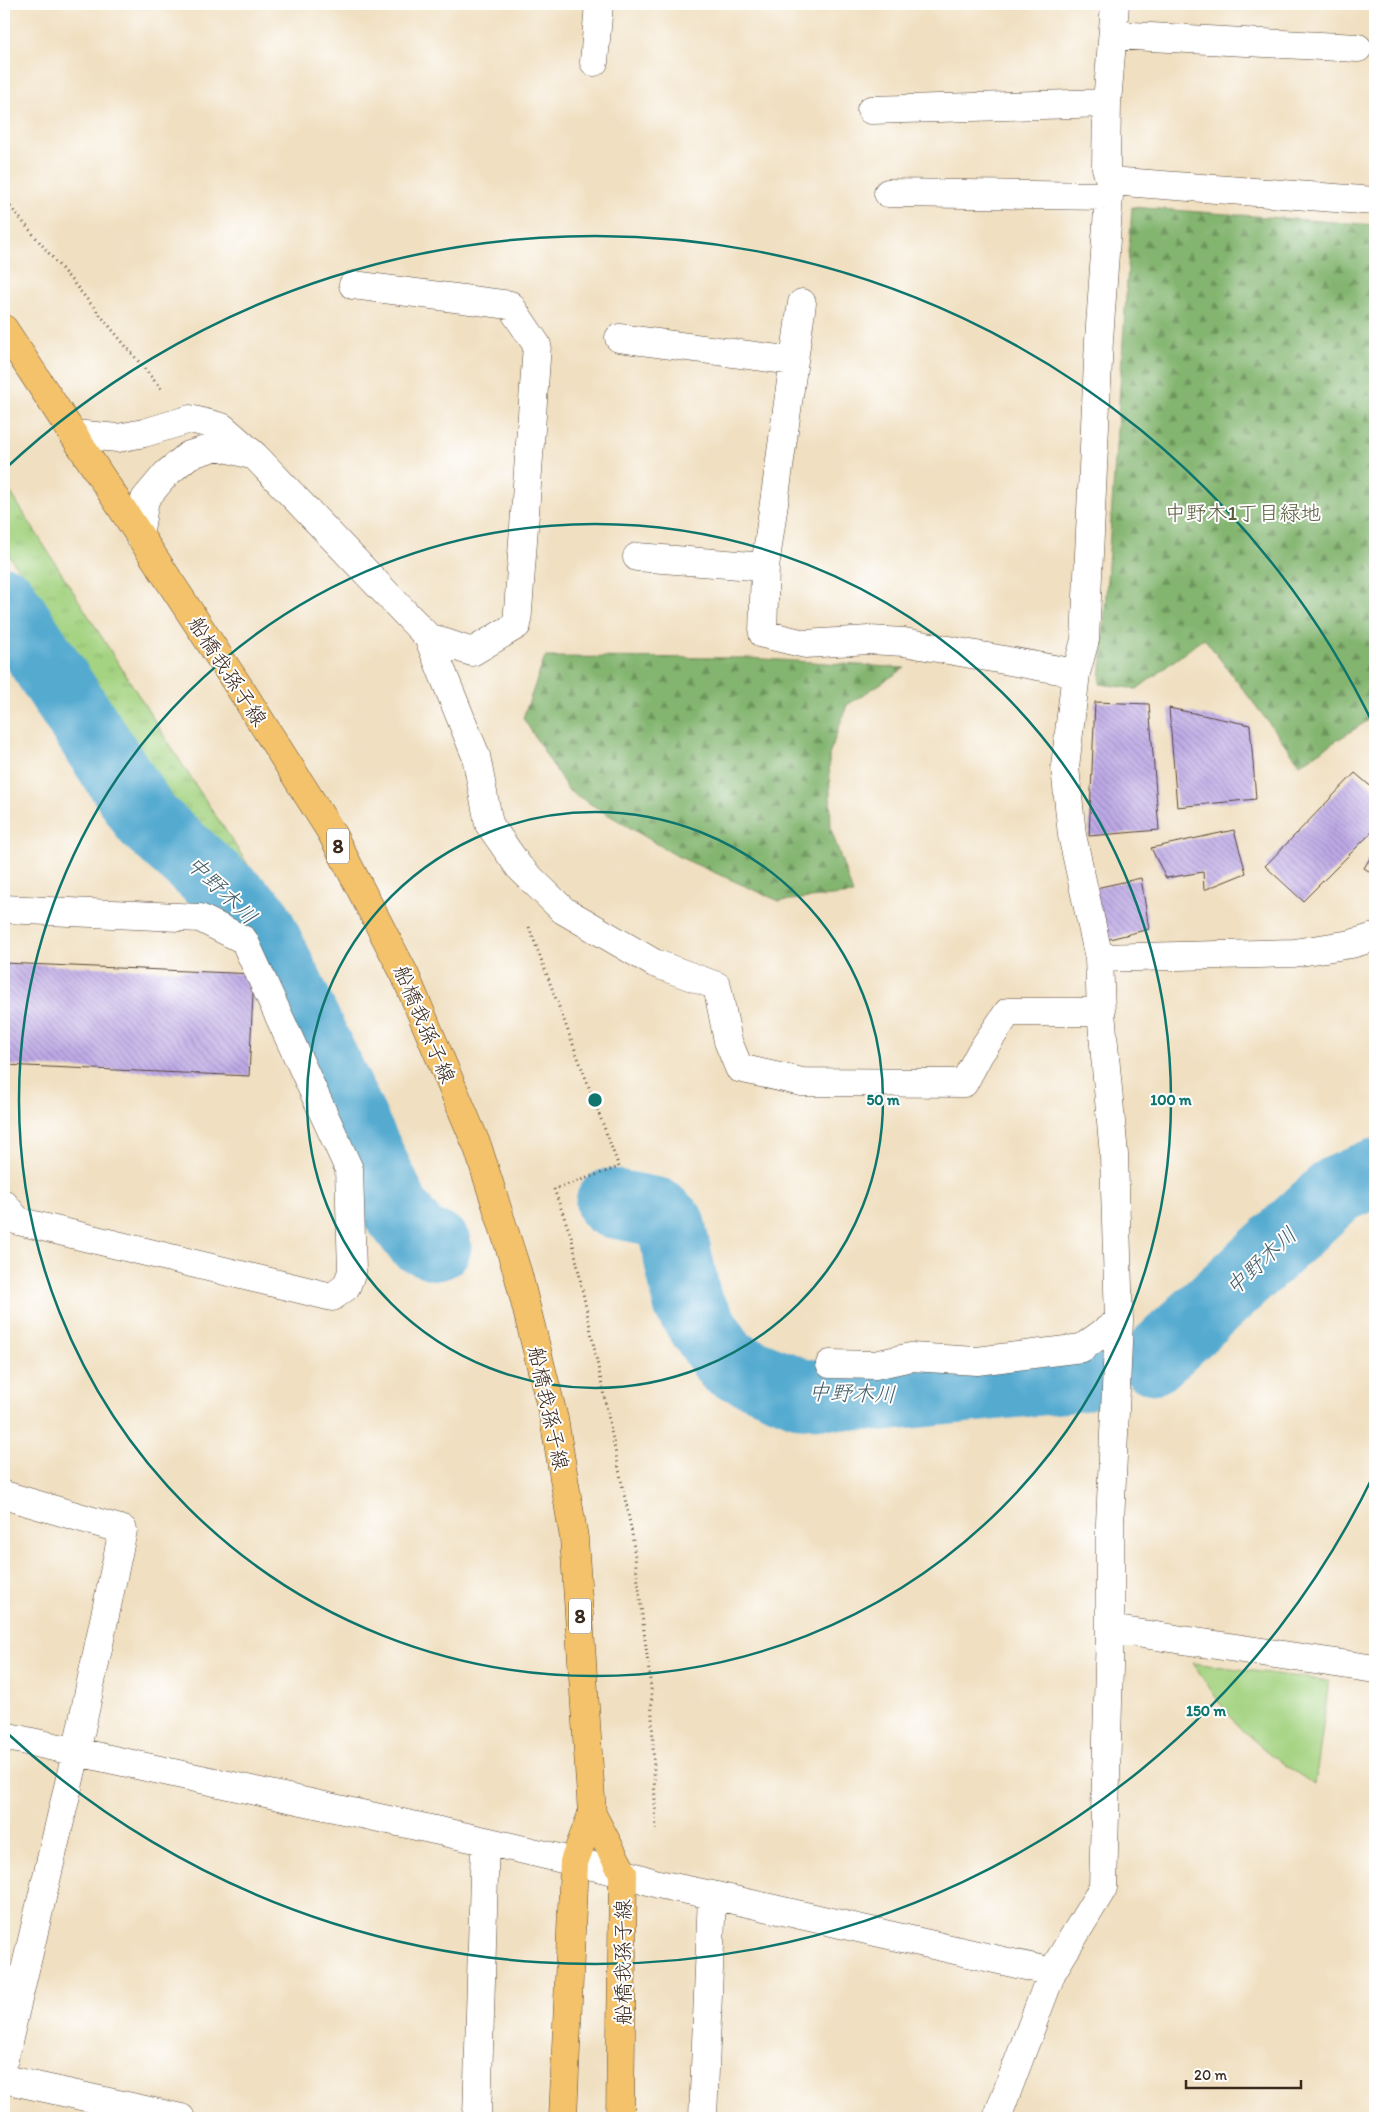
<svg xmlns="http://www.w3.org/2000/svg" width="1379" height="2122" font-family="Itim,'Klee One',sans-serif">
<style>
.grass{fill:url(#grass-tufts);stroke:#707e50}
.forest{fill:url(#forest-firs);stroke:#5f7046}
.park{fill:#a4d381;stroke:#707e50}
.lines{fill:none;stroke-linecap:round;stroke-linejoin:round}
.river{stroke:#54aad0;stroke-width:69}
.building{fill:url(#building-back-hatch)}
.minor-casing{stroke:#564536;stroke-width:29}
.major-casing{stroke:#564536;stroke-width:29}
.path{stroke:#564536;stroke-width:3;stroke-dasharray:1 4;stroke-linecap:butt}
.minor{stroke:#fff;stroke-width:28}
.major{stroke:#f3c26a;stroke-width:28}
.ring{fill:none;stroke:#0f766e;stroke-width:2.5}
.labels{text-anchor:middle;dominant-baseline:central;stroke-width:4;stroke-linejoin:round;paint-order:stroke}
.shield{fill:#fff;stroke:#766a62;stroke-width:1}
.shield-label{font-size:20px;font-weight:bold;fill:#3b2a1e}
.park-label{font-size:21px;fill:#5a5d3c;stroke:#fff}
.street-label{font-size:21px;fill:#3b2a1e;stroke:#fff}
.water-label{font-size:22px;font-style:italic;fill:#455d65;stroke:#fff}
.centre{fill:#0f766e;stroke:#fff;stroke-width:2.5}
.ring-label{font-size:15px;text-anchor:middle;font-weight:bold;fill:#0f766e;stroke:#fff;stroke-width:4;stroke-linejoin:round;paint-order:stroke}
</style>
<defs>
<pattern id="grass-tufts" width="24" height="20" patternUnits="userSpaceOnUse" patternTransform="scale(1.25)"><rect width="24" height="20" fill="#a4d381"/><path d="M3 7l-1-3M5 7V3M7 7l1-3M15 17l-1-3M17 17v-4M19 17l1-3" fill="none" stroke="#8eb56f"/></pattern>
<pattern id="forest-firs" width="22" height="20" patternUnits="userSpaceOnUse" patternTransform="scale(1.25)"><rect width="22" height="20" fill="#83b56f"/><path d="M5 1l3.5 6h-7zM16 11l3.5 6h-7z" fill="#6c935b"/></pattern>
<pattern id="building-back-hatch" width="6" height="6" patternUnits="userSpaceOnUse" patternTransform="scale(1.25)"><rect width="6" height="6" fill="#bda9e6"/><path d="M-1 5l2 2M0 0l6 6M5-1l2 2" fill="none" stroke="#9b8aba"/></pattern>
</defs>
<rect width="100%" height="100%" fill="#fff"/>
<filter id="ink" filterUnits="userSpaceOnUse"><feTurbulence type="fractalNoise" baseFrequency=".02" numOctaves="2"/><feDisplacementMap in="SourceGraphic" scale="10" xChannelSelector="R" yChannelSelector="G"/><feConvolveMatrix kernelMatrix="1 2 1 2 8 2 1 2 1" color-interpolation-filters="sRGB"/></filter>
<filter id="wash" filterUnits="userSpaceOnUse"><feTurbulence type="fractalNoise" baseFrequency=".0096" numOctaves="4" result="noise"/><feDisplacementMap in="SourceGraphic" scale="20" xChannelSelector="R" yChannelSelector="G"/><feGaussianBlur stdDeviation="1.12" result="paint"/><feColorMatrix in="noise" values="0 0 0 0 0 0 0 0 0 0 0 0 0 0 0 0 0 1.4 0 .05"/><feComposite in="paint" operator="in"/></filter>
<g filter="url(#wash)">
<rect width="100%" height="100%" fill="#f0dfc0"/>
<!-- grass -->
<path class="grass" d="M 4,482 L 187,772 L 264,889 L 190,831 L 4,548 Z"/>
<!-- forest -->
<path class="forest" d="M 1132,207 L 1375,225 L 1375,716 L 1300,764 L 1204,638 L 1137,689 L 1100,684 Z
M 545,657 L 749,658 L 905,668 L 847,705 L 829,755 L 831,829 L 853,894 L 779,901 L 677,856 L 569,791 L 523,718 Z"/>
<!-- park -->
<path class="park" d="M 1193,1663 L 1329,1681 L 1315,1785 C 1283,1764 1250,1742 1226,1711 C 1214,1696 1204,1679 1193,1663 Z"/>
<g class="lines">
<!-- river -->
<path class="river" d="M 4,601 L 147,820 L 257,919 L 396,1210 L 418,1239 L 437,1246
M 610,1203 L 657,1212 L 671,1225 L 688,1304 L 727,1363 L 800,1393 L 884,1397 L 1080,1377
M 1153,1360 L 1337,1190 L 1375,1173"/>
</g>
<g id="blocks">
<!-- building -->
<path class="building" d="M 1095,702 L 1149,704 L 1159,830 L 1089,836 Z
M 1169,708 L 1250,725 L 1256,799 L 1177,807 Z
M 1355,773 L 1375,790 L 1375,829 L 1303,901 L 1265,866 Z
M 1234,830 L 1246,873 L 1204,890 L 1203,872 L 1166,878 L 1151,848 Z
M 1375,850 L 1375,875 L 1364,868 Z
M 1141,878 L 1149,929 L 1098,942 L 1087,890 Z
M 4,963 L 254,974 L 249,1076 L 4,1065 Z"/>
</g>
</g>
<g filter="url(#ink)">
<use href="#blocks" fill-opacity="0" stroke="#564536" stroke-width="1"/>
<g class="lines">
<defs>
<path id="minor" d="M 1113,35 L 1358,48
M 594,62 L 599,4
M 871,110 L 1107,103
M 1110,181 L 1375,201
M 888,193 L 1109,196
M 353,285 L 510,305 L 537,345 L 517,625 L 472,652 L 428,637
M 802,303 L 765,567 L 763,634 L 805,644 L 869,640 L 904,642 L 1076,673
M 619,338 L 794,361
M 73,434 L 118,438 L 144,433 L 190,419 L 222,427 L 255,456 L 428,637 L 476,756 L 489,824 L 519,867 L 563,910 L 654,963 L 717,986 L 728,1041 L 739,1068 L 802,1082 L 964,1083 L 980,1053 L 1008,1012 L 1101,1012
M 139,536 L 145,499 L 166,474 L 189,455 L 218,446 L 251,455
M 637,557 L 765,567
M 4,909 L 200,918 L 244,940 L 349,1169 L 352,1272 L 346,1287 L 332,1297 L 18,1221 L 4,1204
M 1099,958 L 1294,953 L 1351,944 L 1375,937
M 830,1364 L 875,1365 L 911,1357 L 977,1361 L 1082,1348 L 1119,1321
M 4,1495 L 123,1530 L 76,1753 L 4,2059
M 1110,1629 L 1375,1669
M 4,1736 L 485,1841 L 623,1873 L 658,1884 L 712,1895 L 1052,1972
M 4,2079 L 181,2118
M 477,2118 L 485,1841
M 703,2118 L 712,1895
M 997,2118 L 1052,1972 L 1103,1888 L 1110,1629 L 1110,1523 L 1119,1321 L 1114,1155 L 1101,1012 L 1099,958 L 1072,835 L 1065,767 L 1076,673 L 1085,640 L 1099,340 L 1110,181 L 1106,168 L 1107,103 L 1115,4"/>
<path id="major" d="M 4,329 L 243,693 L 331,832 L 405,975 L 478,1148 L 518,1274 L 554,1419 L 574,1538 L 592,1814 L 574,1862 L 563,2118
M 592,1814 L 623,1873 L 620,2118"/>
</defs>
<!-- minor casing -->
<use href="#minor" class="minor-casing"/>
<!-- major casing -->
<use href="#major" class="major-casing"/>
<!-- path -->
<path class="path" d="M 4,199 L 163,391
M 529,927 L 619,1167 L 554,1189 L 572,1239 L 632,1533 L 651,1688 L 656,1830"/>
<!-- minor -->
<use href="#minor" class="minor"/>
<!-- major -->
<use href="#major" class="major"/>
</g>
</g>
<!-- distance rings -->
<g class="ring">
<circle cx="595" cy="1100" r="288"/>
<circle cx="595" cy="1100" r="576"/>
<path d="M1375 1472A864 864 0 0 1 6 1732M6 468A864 864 0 0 1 1375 728"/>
</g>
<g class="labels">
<!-- shield labels -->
<g class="shield">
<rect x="327" y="828.5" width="22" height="35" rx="4"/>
<rect x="569" y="1598.5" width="22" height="35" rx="4"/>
</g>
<g class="shield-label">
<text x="338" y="846">8</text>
<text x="580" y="1616">8</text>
</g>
<!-- park labels -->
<g class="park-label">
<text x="1243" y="512">中野木1丁目緑地</text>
</g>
<!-- street labels -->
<g class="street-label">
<text transform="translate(228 671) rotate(57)">船橋我孫子線</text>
<text transform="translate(425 1024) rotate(67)">船橋我孫子線</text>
<text transform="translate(549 1408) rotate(78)">船橋我孫子線</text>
<text transform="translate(622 1962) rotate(-90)">船橋我孫子線</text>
</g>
<!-- water labels -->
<g class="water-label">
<text transform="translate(222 890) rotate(44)">中野木川</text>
<text transform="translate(1261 1261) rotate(-43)">中野木川</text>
<text transform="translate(852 1393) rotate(2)">中野木川</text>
</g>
</g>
<circle cx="595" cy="1100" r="8" class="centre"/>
<g class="ring-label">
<text x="883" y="1105">50 m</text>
<text x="1171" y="1105">100 m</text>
<text x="1206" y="1716">150 m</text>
</g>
<!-- margin -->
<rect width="1379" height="2122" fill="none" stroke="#fff" stroke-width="20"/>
<!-- scale -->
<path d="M1186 2080v8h115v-8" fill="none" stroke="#3b2a1e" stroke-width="2.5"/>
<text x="1194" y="2080" font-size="15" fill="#3b2a1e" stroke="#ffffff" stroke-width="4" paint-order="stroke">20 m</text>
</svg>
